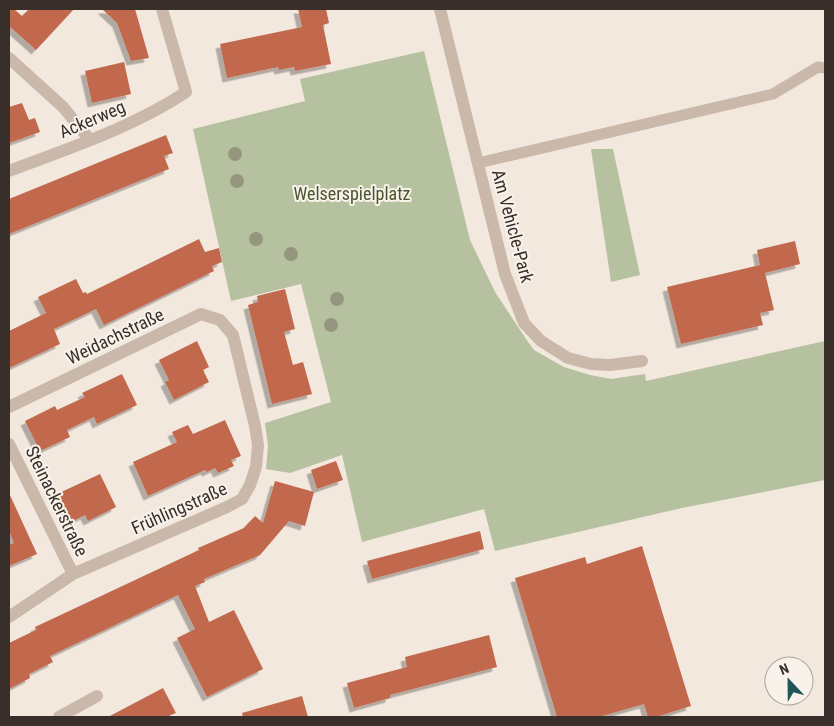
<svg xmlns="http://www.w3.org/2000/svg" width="834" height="726" font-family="'Roboto Condensed',sans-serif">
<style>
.green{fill:#b6c19f}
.building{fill:#c1684d;filter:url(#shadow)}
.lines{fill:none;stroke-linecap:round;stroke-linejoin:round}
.lane{stroke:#cab8aa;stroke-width:11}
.street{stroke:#cab8aa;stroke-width:12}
.tree{fill:#94977d}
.labels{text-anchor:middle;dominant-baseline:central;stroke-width:4;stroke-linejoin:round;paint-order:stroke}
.street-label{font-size:18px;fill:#382e2a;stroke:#f9f2eb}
.park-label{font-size:18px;fill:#47552e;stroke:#f9f2eb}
</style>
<defs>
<filter id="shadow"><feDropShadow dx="-4.5" dy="4.5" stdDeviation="0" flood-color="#0004"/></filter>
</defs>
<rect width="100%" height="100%" fill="#f2e8de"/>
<!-- green -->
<path class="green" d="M 424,51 L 470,240 L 495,292 L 526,339 L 534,350 L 564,367 L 590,375 L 611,379 L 645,374 L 646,381 L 825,341 L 825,480 L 682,508 L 495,551 L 484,509 L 362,542 L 342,455 L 290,473 L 266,469 L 268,446 L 265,423 L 331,402 L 301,284 L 231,301 L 193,129 L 305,101 L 300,79 Z
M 591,149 L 613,149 L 640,275 L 611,282 Z"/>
<!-- building -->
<path class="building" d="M 9,9 L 14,9 L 22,16 L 29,9 L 74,9 L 36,50 L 9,26 Z
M 102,9 L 135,9 L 149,58 L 131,61 L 117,23 Z
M 298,9 L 326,9 L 329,23 L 323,25 L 331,64 L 295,71 L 294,67 L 279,70 L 278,67 L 227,78 L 220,44 L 302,27 Z
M 124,62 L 131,94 L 92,103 L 85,71 Z
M 22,103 L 29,120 L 35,118 L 40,132 L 9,143 L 9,107 Z
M 166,135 L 173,153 L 164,156 L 169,169 L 9,234 L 9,199 Z
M 199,239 L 205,252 L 219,248 L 222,262 L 212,266 L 214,271 L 104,325 L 96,309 L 54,329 L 60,344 L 9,368 L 9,331 L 46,313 L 38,297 L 76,279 L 83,293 L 86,292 L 87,294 Z
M 795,241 L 800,264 L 765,273 L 774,310 L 760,313 L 763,325 L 681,344 L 667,287 L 760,265 L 757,250 Z
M 285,289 L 295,329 L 284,332 L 293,365 L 303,362 L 312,394 L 272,404 L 248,305 L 258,302 L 257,296 Z
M 197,341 L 209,367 L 203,370 L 209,382 L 174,400 L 165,382 L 169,380 L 159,360 Z
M 122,374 L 137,405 L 97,424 L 94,417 L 67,430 L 70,437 L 40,451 L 25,421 L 55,406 L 57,410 L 85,397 L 82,393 Z
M 225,420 L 241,456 L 231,460 L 234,466 L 218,473 L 215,468 L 207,472 L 205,470 L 148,496 L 133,462 L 177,442 L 172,432 L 188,425 L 193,434 Z
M 336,461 L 343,480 L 317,489 L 311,470 Z
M 100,474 L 116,507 L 88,521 L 85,515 L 71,522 L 57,494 Z
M 275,481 L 314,492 L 305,526 L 289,521 L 260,555 L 204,579 L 205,582 L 195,586 L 209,622 L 234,610 L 263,669 L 207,697 L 177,638 L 195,629 L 178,595 L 50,656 L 53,662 L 29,674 L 30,678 L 9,689 L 9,643 L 36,630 L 35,627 L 199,550 L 198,548 L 244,528 L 255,516 L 263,523 Z
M 9,493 L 37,554 L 9,566 L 9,545 L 14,543 L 9,531 Z
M 480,531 L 484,549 L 372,579 L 367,561 Z
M 642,546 L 691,706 L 656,717 L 648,717 L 644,704 L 599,717 L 557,717 L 515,578 L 585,557 L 587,564 Z
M 489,635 L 497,667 L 390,695 L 390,698 L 354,708 L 347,683 L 407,667 L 405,657 Z
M 163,688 L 176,713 L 166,717 L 108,717 Z
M 302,696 L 308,717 L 243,717 L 242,713 Z"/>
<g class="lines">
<!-- lane -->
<path class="lane" d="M 478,163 L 773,94 L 818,67 L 825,68"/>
<!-- street -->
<path class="street" d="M 440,9 L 505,274 L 524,323 L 541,341 L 568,358 L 591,364 L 610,365 L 642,361
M 9,58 L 63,107 L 90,140
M 9,171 C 67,149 134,127 186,92 L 162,9
M 9,407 L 201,314 L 220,320 L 233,335 L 255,426 L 258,445 L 256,467 L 250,485 L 242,499 L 227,507 L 73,574 L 9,617
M 9,444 L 73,574
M 59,717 L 97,696"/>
</g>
<!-- trees -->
<g class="tree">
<circle cx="235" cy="154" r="7"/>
<circle cx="237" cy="181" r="7"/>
<circle cx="256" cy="239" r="7"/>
<circle cx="291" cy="254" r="7"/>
<circle cx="337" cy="299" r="7"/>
<circle cx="331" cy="325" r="7"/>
</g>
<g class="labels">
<!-- street labels -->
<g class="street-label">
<text transform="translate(92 119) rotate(-23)">Ackerweg</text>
<text transform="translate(513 226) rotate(75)">Am Vehicle-Park</text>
<text transform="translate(115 336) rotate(-26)">Weidachstraße</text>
<text transform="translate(57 501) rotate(64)">Steinackerstraße</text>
<text transform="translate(179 508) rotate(-24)">Frühlingstraße</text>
</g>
<!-- park labels -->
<g class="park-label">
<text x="352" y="193">Welserspielplatz</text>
</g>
</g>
<!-- border -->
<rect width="834" height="726" fill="none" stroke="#382e2a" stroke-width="20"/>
<!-- north arrow -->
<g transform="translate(789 681) rotate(338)"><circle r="24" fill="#f9f2eb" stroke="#aca49e"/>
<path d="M0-4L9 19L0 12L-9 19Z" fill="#205558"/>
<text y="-8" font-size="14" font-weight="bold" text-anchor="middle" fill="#382e2a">N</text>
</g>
</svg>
